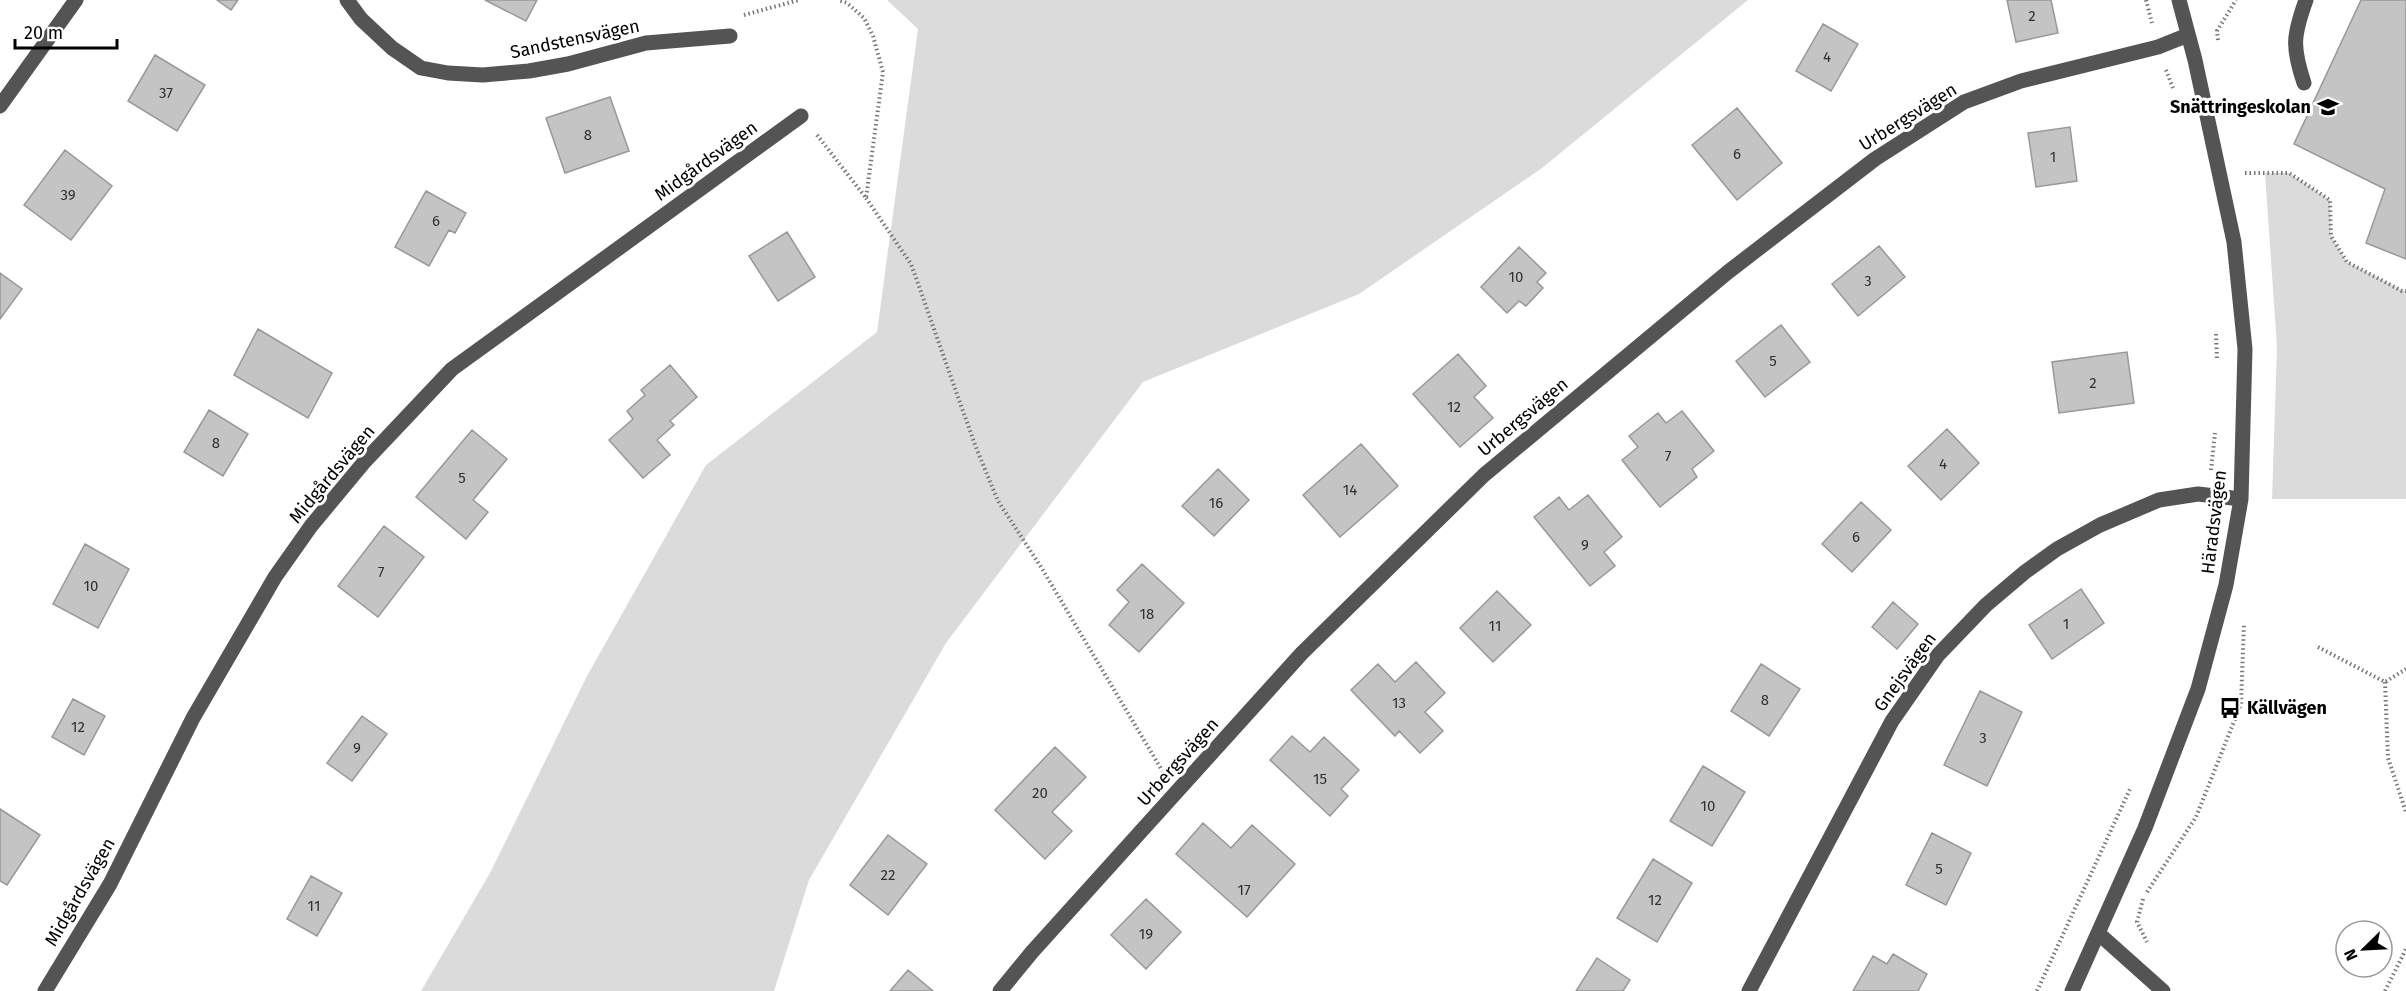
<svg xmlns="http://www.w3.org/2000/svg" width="2406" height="991" font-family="'Fira Sans',sans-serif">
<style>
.green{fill:#dbdbdb}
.building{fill:#c4c4c4;stroke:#989898;stroke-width:1.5}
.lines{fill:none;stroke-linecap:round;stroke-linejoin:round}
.path{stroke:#767676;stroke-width:4;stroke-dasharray:1.5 3;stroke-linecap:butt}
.minor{stroke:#545454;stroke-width:15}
.labels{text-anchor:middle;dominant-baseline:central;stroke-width:6;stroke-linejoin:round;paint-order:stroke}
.number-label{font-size:15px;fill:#313131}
.street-label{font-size:18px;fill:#000;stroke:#fff}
.poi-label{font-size:18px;font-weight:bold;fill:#000;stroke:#fff;text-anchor:end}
</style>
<rect width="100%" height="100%" fill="#fff"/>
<!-- green -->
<path class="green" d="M 887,0 L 1748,0 L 1542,168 L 1359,294 L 1143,382 L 946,643 L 809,880 L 774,991 L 421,991 L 490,873 L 587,676 L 706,465 L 877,332 L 918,29 Z
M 2265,173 L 2289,173 L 2330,200 L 2331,236 L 2347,262 L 2402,290 L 2406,291 L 2406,499 L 2272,499 L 2277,347 Z"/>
<!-- building -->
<path class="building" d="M 217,0 L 238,0 L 231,10 Z
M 485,0 L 537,0 L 526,21 Z
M 2007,0 L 2051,0 L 2058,33 L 2016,42 Z
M 2361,0 L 2406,0 L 2406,259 L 2366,243 L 2385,189 L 2294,144 Z
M 1823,24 L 1858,44 L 1831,91 L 1796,71 Z
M 155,55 L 205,85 L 177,131 L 128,101 Z
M 610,97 L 629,151 L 565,173 L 546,118 Z
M 1737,108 L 1782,163 L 1737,200 L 1692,145 Z
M 2070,127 L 2077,181 L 2036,187 L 2028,133 Z
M 65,150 L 112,186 L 71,240 L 24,205 Z
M 426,191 L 466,213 L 455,233 L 449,230 L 429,266 L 395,247 Z
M 787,232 L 815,277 L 778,301 L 749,256 Z
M 1879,246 L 1905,277 L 1858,316 L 1832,284 Z
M 1519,247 L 1546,273 L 1537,282 L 1543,288 L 1526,306 L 1519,301 L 1507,313 L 1481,287 Z
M 0,273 L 22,289 L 0,319 Z
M 1781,325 L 1810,362 L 1765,397 L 1736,361 Z
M 258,329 L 332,373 L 308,418 L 234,375 Z
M 2127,352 L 2134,403 L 2059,413 L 2052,362 Z
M 1458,354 L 1486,386 L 1474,397 L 1493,418 L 1460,447 L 1413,394 Z
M 670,365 L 697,397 L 670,421 L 674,425 L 657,440 L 670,455 L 643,478 L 609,440 L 633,419 L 627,411 L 645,395 L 641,390 Z
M 209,410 L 248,434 L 223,476 L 184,452 Z
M 1682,411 L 1714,451 L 1692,469 L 1697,477 L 1660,507 L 1622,460 L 1638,447 L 1629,436 L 1658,413 L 1666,423 Z
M 1947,429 L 1979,463 L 1941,500 L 1908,466 Z
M 472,430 L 507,459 L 473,500 L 488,512 L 466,539 L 416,497 Z
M 1361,444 L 1398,486 L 1340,537 L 1303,495 Z
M 1218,469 L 1249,500 L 1214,536 L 1182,506 Z
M 1588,495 L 1622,537 L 1604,552 L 1615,566 L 1590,586 L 1534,517 L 1559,497 L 1569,510 Z
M 1861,502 L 1891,530 L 1852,572 L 1822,544 Z
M 384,526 L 424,557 L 378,617 L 338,586 Z
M 85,544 L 129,569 L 98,628 L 53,604 Z
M 1142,564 L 1184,603 L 1139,652 L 1109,625 L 1129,602 L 1117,590 Z
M 2081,589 L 2104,623 L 2052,659 L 2029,625 Z
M 1497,591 L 1531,625 L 1493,662 L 1460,628 Z
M 1893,602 L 1918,624 L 1897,649 L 1872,627 Z
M 1416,662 L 1445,693 L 1425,712 L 1443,731 L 1420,753 L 1399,731 L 1395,736 L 1351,690 L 1378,664 L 1395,682 Z
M 1761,664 L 1800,689 L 1769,736 L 1731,711 Z
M 1980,691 L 2022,712 L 1987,786 L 1944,765 Z
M 73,699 L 105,716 L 84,755 L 52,737 Z
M 362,716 L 387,734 L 352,781 L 327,763 Z
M 1292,736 L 1310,752 L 1324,737 L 1359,770 L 1341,789 L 1348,796 L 1330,816 L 1270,760 Z
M 1055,747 L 1086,777 L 1052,812 L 1072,831 L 1045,859 L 995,810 Z
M 1703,766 L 1745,792 L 1712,846 L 1670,821 Z
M 0,809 L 40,835 L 7,885 L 0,881 Z
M 1203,823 L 1231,848 L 1252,825 L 1295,864 L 1247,917 L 1176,854 Z
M 1932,833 L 1971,853 L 1946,905 L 1906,885 Z
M 888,835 L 927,864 L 888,915 L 850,885 Z
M 1653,859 L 1692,883 L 1657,942 L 1617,918 Z
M 311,876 L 342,893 L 317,936 L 287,919 Z
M 1146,899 L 1181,932 L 1146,969 L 1111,935 Z
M 1893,954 L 1927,974 L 1918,991 L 1853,991 L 1873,956 L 1887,964 Z
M 1597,958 L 1630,980 L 1623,991 L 1576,991 Z
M 908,970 L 933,991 L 890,991 Z"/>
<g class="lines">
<!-- path -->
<path class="path" d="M 2146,0 L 2152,23
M 744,15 L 799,0
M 2218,40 L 2217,31 L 2236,0
M 2166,70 L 2173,88
M 817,135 L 866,198 L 883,72 L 873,36 L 864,18 L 847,3 L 838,0
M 2245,173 L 2289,173 L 2330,200 L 2331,236 L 2347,262 L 2402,291 L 2406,291
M 866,198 L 911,264 L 975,445 L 998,501 L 1041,567 L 1163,772
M 2216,334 L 2217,360
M 2211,470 L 2215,433
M 2318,647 L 2385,682 L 2406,669
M 2385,682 L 2388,758 L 2406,812
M 2147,892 L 2196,817 L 2241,704 L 2244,623
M 2143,899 L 2137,922 L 2147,942
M 2037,991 L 2130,789
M 2385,991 L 2406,949"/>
<!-- minor -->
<path class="minor" d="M 347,0 L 361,19 L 392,48 L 421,68 L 448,73 L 483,75 L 529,71 L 568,64 L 646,43 L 730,36
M 2304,83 C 2292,47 2293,36 2306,0
M 0,106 L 76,0
M 2098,933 L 2163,991
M 45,991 L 110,884 L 193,718 L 275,577 L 311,526 L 365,461 L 452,369 L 801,116
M 1000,991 L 1032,952 L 1302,653 L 1484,475 L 1728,272 L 1875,159 L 1964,102 L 2021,81 L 2158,47 L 2188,35
M 1749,991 L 1892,721 L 1938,655 L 1986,605 L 2025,572 L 2057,549 L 2100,525 L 2159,500 L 2198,494 L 2241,499
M 2072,991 L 2145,828 L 2198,689 L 2226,585 L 2241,499 L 2245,349 L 2234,242 L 2195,60 L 2179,0"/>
</g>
<!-- icons -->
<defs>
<symbol id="school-bare" viewBox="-9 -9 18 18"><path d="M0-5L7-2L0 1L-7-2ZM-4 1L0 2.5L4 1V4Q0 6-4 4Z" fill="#000" stroke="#fff" stroke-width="2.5" paint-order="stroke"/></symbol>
<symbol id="bus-bare" viewBox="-9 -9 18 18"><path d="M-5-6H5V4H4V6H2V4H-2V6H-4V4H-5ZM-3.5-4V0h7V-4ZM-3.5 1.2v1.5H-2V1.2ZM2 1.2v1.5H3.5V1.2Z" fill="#000" stroke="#fff" stroke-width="2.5" paint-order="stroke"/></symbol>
</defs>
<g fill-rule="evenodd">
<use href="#school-bare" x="2313" y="92" width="30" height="30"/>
<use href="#bus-bare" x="2215" y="693" width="30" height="30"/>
</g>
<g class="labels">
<!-- number labels -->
<g class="number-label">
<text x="2032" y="16">2</text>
<text x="1827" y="57">4</text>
<text x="166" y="93">37</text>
<text x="588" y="135">8</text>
<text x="1737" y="154">6</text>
<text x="2053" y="157">1</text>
<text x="68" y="195">39</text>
<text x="436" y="221">6</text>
<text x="1516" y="277">10</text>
<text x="1868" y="281">3</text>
<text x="1773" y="361">5</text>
<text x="2093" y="383">2</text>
<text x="1454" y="407">12</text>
<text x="216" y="443">8</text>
<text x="1668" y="456">7</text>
<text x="1943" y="464">4</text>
<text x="462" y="478">5</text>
<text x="1350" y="490">14</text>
<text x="1216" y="503">16</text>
<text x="1856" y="537">6</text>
<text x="1585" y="545">9</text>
<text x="381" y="572">7</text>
<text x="91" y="586">10</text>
<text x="1147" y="614">18</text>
<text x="2066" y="624">1</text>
<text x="1495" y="626">11</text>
<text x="1765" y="700">8</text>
<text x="1399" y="703">13</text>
<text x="78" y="727">12</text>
<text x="1983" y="738">3</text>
<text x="357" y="748">9</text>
<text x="1320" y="779">15</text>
<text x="1040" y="793">20</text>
<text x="1708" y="806">10</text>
<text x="1939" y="869">5</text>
<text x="888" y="875">22</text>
<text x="1244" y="890">17</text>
<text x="1655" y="900">12</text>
<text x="314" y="906">11</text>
<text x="1146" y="934">19</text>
</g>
<!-- street labels -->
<g class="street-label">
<text transform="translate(575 39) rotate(-12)">Sandstensvägen</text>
<text transform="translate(1908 117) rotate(-32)">Urbergsvägen</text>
<text transform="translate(706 161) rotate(-36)">Midgårdsvägen</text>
<text transform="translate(1523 417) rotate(-40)">Urbergsvägen</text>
<text transform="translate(332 474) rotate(-50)">Midgårdsvägen</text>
<text transform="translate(2214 522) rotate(-83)">Häradsvägen</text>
<text transform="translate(1905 672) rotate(-54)">Gnejsvägen</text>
<text transform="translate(1178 762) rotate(-48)">Urbergsvägen</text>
<text transform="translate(80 892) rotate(-60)">Midgårdsvägen</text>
</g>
<!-- poi labels -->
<g class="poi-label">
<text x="2311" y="107">Snättringeskolan</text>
<text x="2247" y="708" text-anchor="start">Källvägen</text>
</g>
</g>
<!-- north arrow -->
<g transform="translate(2364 949) rotate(246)"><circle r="28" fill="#ffffff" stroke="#999999" stroke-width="1.5"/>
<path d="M0-4.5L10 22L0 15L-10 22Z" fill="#000000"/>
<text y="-9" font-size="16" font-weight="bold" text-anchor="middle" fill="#000000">N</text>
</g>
<!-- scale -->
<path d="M15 39v9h102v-9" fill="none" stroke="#000000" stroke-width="3"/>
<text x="24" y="39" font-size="18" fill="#000000" stroke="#ffffff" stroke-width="4.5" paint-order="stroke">20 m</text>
</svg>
